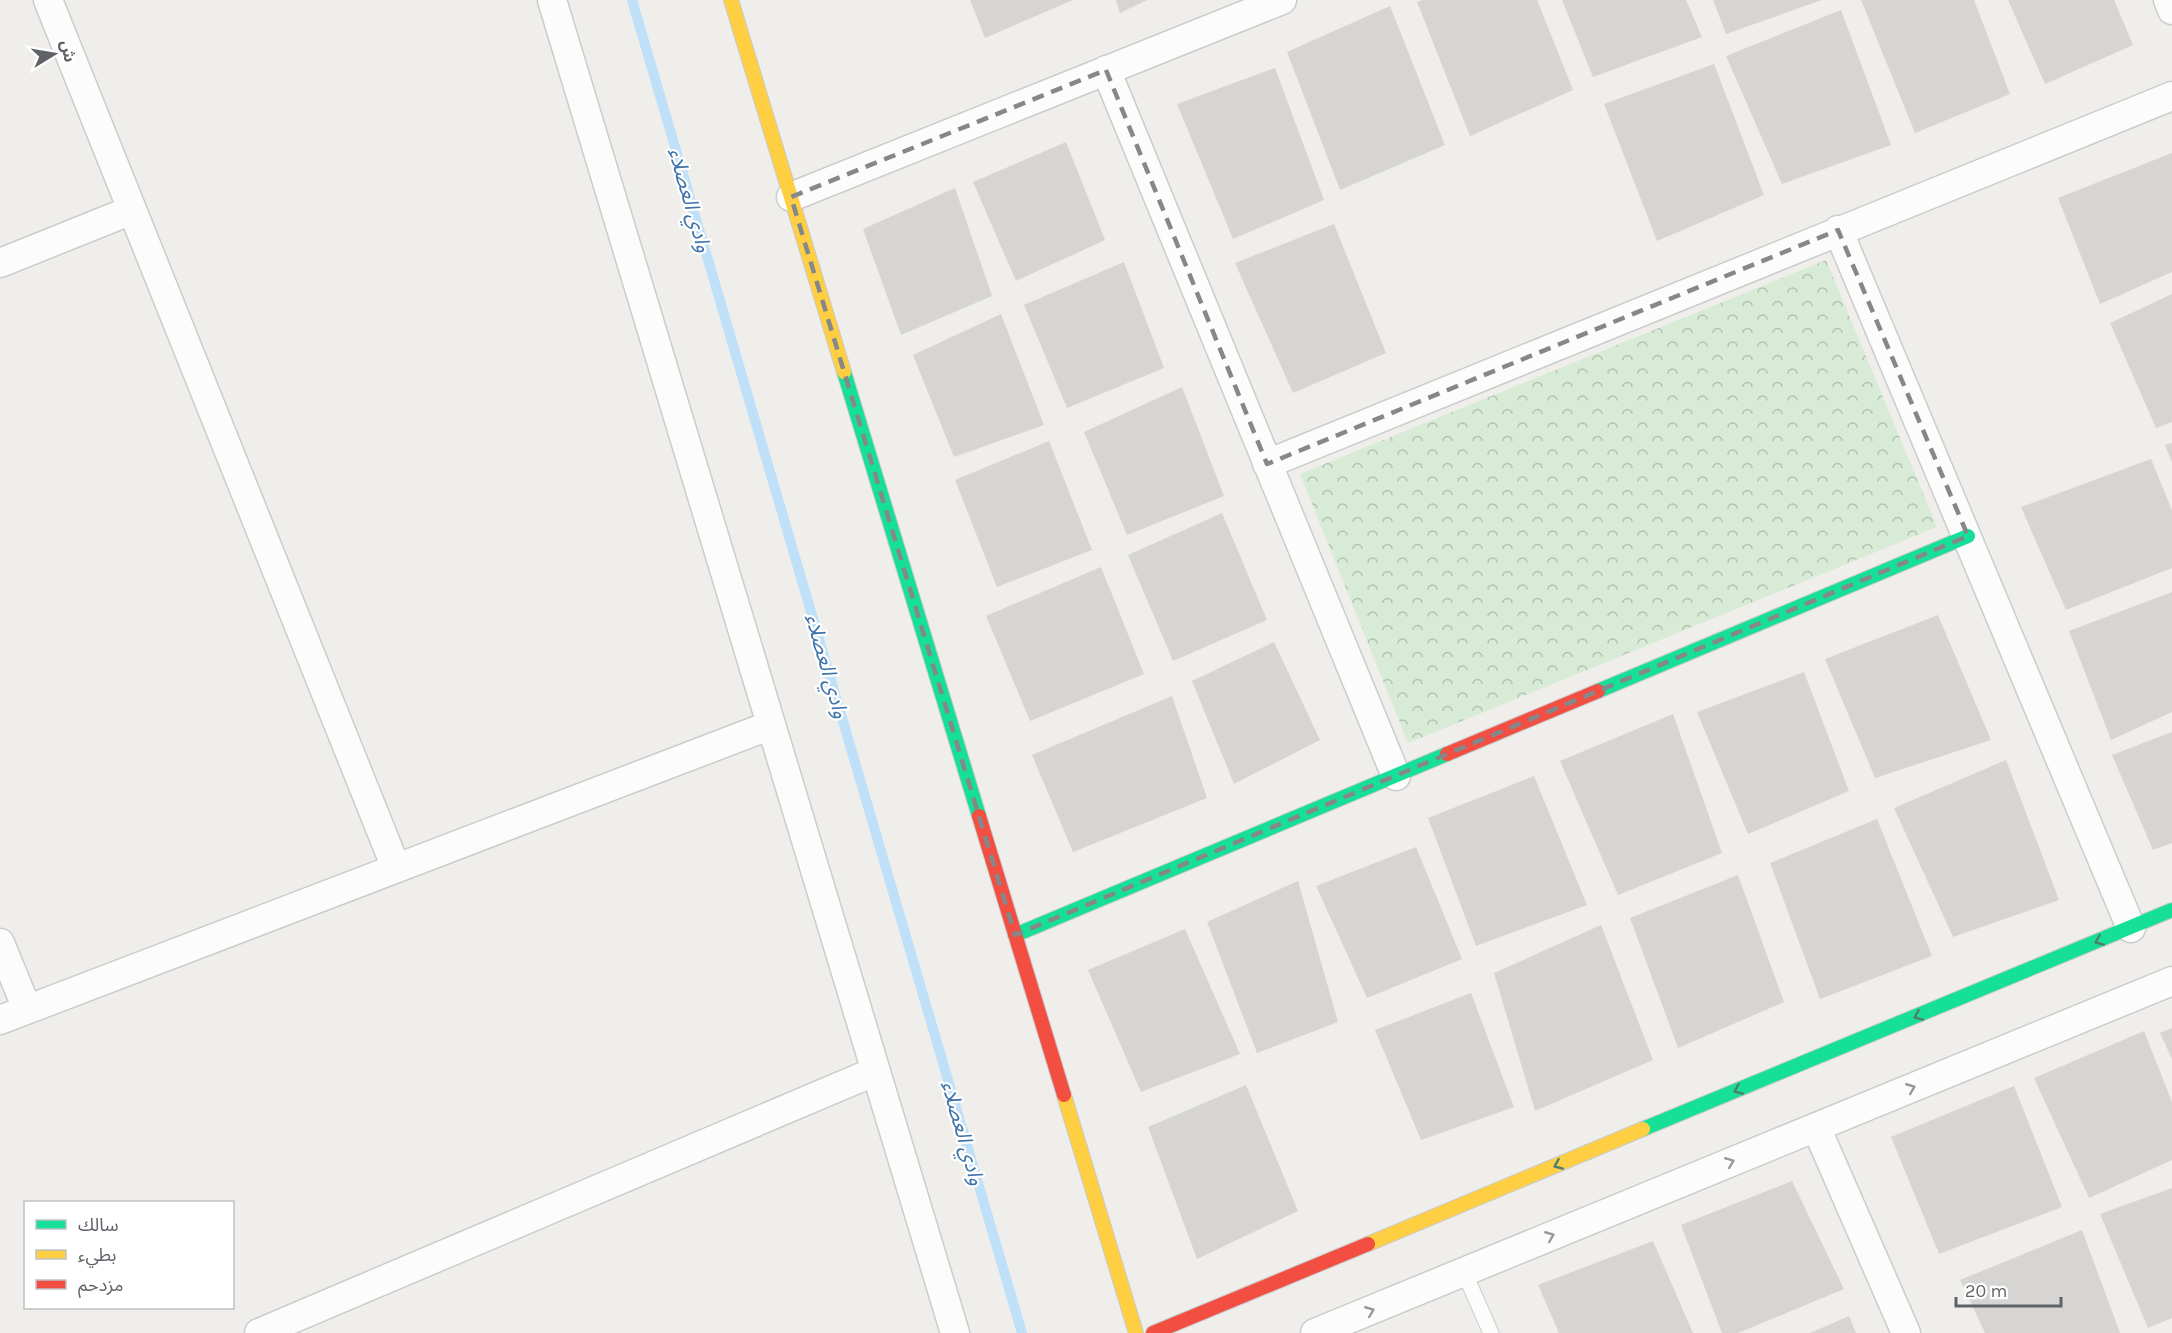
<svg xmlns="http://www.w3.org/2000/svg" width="2172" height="1333" font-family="Karla,'Noto Sans Arabic',sans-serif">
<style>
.park{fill:url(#park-crowns)}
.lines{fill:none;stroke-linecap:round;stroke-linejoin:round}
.stream{stroke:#bfe0f9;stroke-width:10}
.building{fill:#d6d5d3}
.lane-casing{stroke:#cbcccc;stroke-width:17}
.street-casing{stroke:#cbcccc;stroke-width:31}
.fast-casing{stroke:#cacacb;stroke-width:16}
.slow-casing{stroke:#cacacb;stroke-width:16}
.jam-casing{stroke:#cacacb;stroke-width:16}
.lane{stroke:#fdfcfc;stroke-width:15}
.street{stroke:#fdfcfc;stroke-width:28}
.fast{stroke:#16e098;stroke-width:14}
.slow{stroke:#ffcf43;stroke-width:14}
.jam{stroke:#f24e42;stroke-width:14}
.oneway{stroke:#507c72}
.oneway2{stroke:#96999c}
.marked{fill:none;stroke:#84888a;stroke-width:4.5;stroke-dasharray:12 8;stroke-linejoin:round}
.labels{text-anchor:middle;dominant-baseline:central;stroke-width:4.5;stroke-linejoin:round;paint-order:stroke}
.water-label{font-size:21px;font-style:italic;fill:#4174aa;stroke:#fff}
</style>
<defs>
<pattern id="park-crowns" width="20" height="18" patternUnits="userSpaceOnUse" patternTransform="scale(1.5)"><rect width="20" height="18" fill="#d8ebd6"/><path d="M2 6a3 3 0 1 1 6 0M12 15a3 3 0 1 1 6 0" fill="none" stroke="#b2c2b1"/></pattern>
</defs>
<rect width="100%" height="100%" fill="#efeeea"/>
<!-- park -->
<path class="park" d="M 1826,260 L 1937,527 L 1408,743 L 1300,474 Z"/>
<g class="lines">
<!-- stream -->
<path class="stream" d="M 632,0 L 1022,1333"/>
</g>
<!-- building -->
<path class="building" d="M 970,0 L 1073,0 L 985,38 Z
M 1116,0 L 1147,0 L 1120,13 Z
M 1422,0 L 1537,0 L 1573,90 L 1470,136 L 1417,2 Z
M 1562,0 L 1686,0 L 1702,37 L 1593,77 Z
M 1713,0 L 1822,0 L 1726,34 Z
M 1861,0 L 1974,0 L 2010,94 L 1915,133 Z
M 2008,0 L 2114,0 L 2133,45 L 2045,84 Z
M 1390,6 L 1445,145 L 1340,190 L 1287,52 Z
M 1841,10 L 1891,145 L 1782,184 L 1726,56 Z
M 1714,64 L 1764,195 L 1657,241 L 1604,104 Z
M 1275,68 L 1324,200 L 1233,239 L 1177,104 Z
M 1066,142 L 1105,240 L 1016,281 L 973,182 Z
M 2172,153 L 2172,272 L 2100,304 L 2058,198 Z
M 955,188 L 992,296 L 901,335 L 863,229 Z
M 1334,224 L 1386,353 L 1293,393 L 1235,263 Z
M 1124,262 L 1164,368 L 1067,408 L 1024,305 Z
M 2172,294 L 2172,422 L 2156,428 L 2110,323 Z
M 1001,314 L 1044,425 L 954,457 L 913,355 Z
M 1182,387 L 1224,496 L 1127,535 L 1084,432 Z
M 1049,441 L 1092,550 L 997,587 L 955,480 Z
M 2172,443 L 2172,462 L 2165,445 Z
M 2151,459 L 2172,510 L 2172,568 L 2066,610 L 2021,507 Z
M 1222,513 L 1267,620 L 1173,661 L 1128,555 Z
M 1101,567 L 1144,674 L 1030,721 L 986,616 Z
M 2172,592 L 2172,712 L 2111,740 L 2069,631 Z
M 1938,615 L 1991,740 L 1875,778 L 1825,659 Z
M 1274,642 L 1320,740 L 1234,784 L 1192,681 Z
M 1804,672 L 1849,791 L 1748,834 L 1697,712 Z
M 1172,696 L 1207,798 L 1073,852 L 1032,755 Z
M 1673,714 L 1722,853 L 1618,895 L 1560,761 Z
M 2172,732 L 2172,843 L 2153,850 L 2112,755 Z
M 2006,760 L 2059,900 L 1953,937 L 1894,808 Z
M 1534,776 L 1587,905 L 1476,946 L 1428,818 Z
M 1877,819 L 1932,956 L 1820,999 L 1770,863 Z
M 1416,847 L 1462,959 L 1367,998 L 1316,886 Z
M 1738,875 L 1784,1002 L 1678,1048 L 1630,918 Z
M 1298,881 L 1338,1022 L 1257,1053 L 1207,922 Z
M 1601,925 L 1653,1060 L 1535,1111 L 1494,973 Z
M 1185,929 L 1240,1054 L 1141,1092 L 1088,970 Z
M 1471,993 L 1514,1107 L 1421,1140 L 1375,1030 Z
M 2172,1028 L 2172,1059 L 2160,1033 Z
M 2144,1031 L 2172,1102 L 2172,1160 L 2089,1198 L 2034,1078 Z
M 1246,1085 L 1298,1211 L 1197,1259 L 1148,1127 Z
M 2014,1086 L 2062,1207 L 1939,1254 L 1891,1137 Z
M 1792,1181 L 1844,1289 L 1738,1333 L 1722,1333 L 1681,1225 Z
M 2172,1188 L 2172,1318 L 2148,1328 L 2100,1214 Z
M 2082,1230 L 2120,1333 L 1985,1333 L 1960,1280 Z
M 1653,1241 L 1693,1333 L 1559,1333 L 1538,1285 Z
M 1849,1316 L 1856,1333 L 1810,1333 Z"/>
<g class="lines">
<defs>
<path id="lane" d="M 1464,1272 L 1491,1333"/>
<path id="street" d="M 48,0 L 396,868
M 552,0 L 955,1333
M 2168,0 L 2172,10
M 1106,70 L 1396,776
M 791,197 L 1282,0
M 1838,230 L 2131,928
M 0,263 L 132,210
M 1267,464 L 2172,96
M 0,943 L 27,1009
M 0,1020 L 771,725
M 1816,1127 L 1906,1333
M 259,1333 L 876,1071
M 1315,1333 L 2172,981"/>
<path id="fast" d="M 844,372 L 979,816
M 1598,691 L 1968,536
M 1015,935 L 1447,754
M 1643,1129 L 2172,910"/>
<path id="slow" d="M 731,0 L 844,372
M 1064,1095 L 1136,1333
M 1368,1244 L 1643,1129"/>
<path id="jam" d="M 1447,754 L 1598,691
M 979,816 L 1064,1095
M 1153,1333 L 1368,1244"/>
</defs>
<!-- lane casing -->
<use href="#lane" class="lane-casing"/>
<!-- street casing -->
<use href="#street" class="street-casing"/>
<!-- fast casing -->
<use href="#fast" class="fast-casing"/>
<!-- slow casing -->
<use href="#slow" class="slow-casing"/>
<!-- jam casing -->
<use href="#jam" class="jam-casing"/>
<!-- lane -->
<use href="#lane" class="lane"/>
<!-- street -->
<use href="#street" class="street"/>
<!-- fast -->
<use href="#fast" class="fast"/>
<!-- slow -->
<use href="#slow" class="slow"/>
<!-- jam -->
<use href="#jam" class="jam"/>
</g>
<!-- one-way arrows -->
<defs><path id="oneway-chevron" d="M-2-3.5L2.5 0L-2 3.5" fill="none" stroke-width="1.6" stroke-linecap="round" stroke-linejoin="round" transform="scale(1.5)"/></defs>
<g class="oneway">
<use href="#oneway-chevron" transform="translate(2099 941) rotate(157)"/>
<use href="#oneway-chevron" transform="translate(1918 1016) rotate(157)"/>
<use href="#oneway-chevron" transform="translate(1738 1090) rotate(157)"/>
<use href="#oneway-chevron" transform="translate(1558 1165) rotate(157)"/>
</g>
<g class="oneway2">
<use href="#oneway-chevron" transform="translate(1911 1088) rotate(-22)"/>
<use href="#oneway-chevron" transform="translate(1730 1162) rotate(-22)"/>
<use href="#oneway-chevron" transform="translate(1550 1236) rotate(-22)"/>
<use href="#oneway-chevron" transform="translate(1370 1311) rotate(-22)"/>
</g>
<!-- marked area -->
<path class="marked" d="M 1106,70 L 1267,464 L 1838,230 L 1968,536 L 1015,935 L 791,197 Z"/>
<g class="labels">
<!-- water labels -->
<g class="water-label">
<text transform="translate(690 200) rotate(74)">وادي العصلاء</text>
<text transform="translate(827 666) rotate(74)">وادي العصلاء</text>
<text transform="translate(963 1133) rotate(74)">وادي العصلاء</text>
</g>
</g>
<!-- legend -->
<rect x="24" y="1201" width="210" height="108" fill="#ffffff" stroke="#bfc1c3" stroke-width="1.5"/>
<rect x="36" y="1220" width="30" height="9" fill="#16e098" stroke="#bfc1c3" stroke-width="1.5"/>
<text x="78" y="1231" font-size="18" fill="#5f6368">سالك</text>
<rect x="36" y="1250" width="30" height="9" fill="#ffcf43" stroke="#bfc1c3" stroke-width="1.5"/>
<text x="78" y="1261" font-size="18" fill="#5f6368">بطيء</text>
<rect x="36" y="1280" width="30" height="9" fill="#f24e42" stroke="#bfc1c3" stroke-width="1.5"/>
<text x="78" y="1291" font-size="18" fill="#5f6368">مزدحم</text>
<!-- north arrow -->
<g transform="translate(54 54) rotate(79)" stroke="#ffffff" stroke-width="4.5" paint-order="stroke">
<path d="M0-4.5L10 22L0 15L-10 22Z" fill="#5f6368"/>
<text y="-9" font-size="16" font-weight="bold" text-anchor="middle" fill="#5f6368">ش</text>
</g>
<!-- scale -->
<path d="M1956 1297v9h105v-9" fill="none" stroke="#5f6368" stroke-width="3"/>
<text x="1965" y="1297" font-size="18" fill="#5f6368" stroke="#ffffff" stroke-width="4.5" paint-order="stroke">20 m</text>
</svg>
